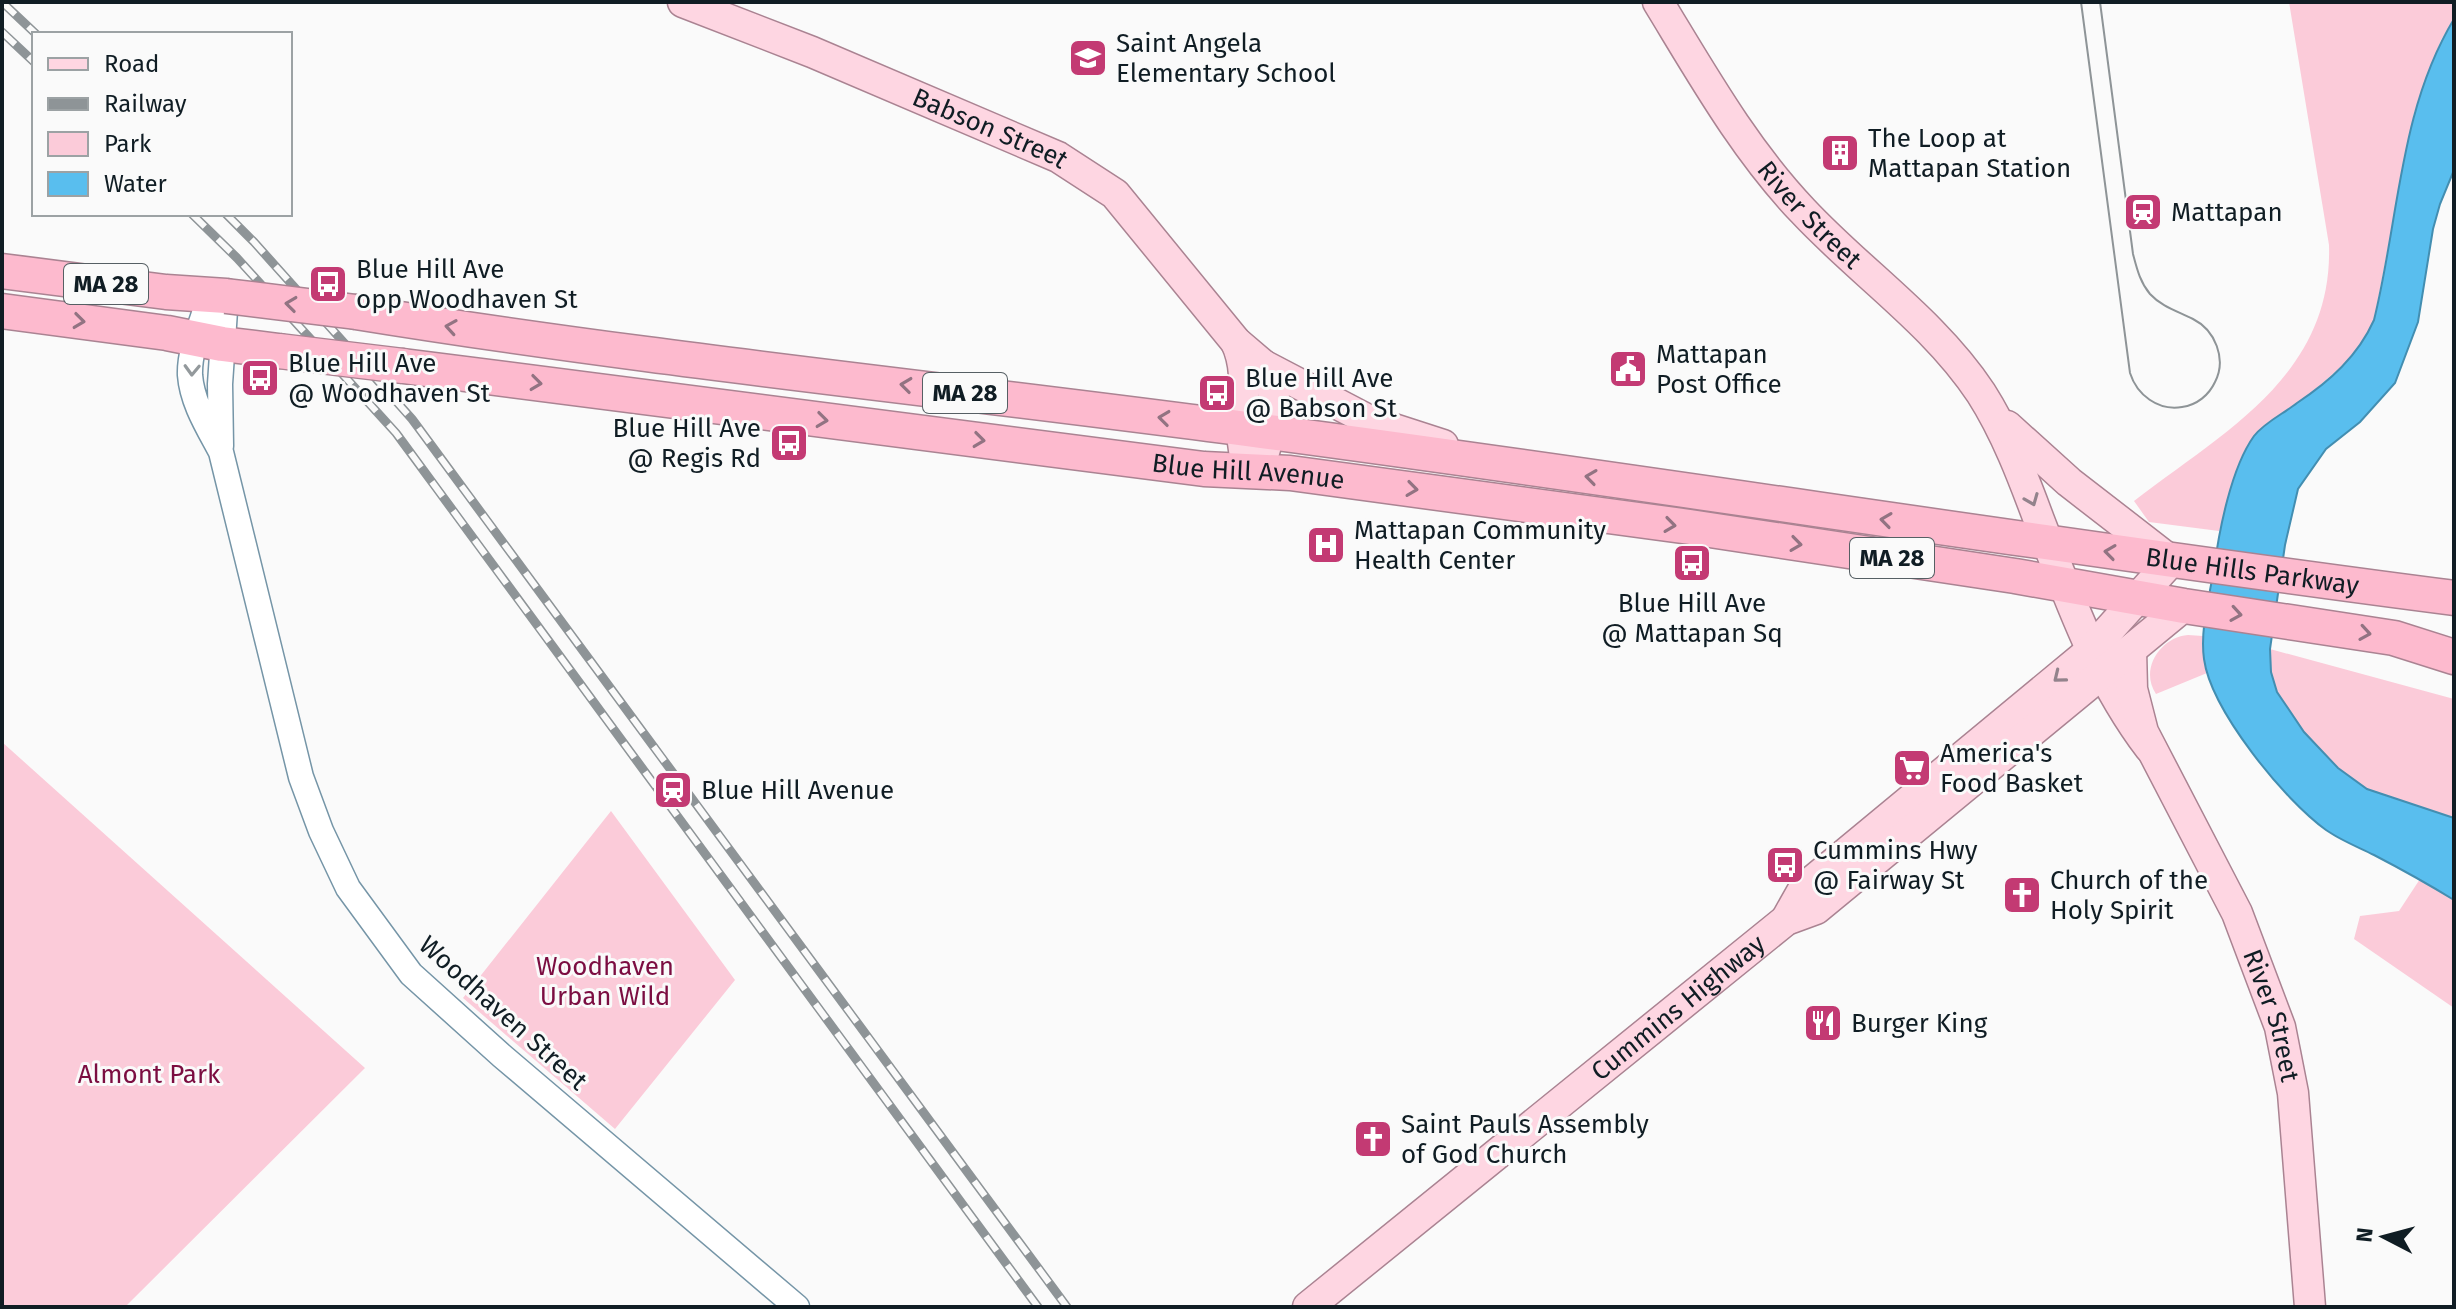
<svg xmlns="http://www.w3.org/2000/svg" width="2456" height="1309" font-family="'Fira Sans',sans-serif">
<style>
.green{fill:#fbcbd9}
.water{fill:#59beee;stroke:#438eb1;stroke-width:2}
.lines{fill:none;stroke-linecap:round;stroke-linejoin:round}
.minor-casing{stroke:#7595a7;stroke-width:27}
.major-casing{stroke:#aa8392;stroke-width:33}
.highway-casing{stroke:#aa8392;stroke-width:37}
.minor{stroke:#fff;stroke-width:24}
.major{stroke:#fed6e2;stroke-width:30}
.highway{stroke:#fdbace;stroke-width:34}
.tram{stroke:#8e9497;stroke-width:2}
.rail-casing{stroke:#8e9497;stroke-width:9}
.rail{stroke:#fafafa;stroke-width:6;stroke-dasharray:18;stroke-linecap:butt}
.highway-bridge-casing{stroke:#aa8392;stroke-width:37;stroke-linecap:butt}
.highway-bridge{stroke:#fdbace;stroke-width:34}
.oneway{stroke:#927382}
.oneway2{stroke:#93999c}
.oneway3{stroke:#93838c}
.labels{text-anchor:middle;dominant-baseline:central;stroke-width:6;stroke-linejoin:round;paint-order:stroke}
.shield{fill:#fafafa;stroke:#565f64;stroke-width:2}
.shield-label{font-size:24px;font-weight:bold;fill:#101d24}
.poi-label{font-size:26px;fill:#101d24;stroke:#fafafa;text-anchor:start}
.street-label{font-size:26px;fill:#101d24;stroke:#fafafa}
.park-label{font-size:26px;fill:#7b0d41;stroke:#fafafa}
</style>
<rect width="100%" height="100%" fill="#fafafa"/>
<!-- green -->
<path class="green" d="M 2289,2 L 2454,2 L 2454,19 L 2441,40 L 2414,113 L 2374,320 L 2364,343 L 2352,357 L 2246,450 L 2219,531 L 2149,522 L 2134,501 C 2225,431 2333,375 2329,245 Z
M 2188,635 L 2203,636 L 2207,673 L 2156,694 C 2139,669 2161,637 2188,635 Z
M 2270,649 L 2454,699 L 2454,818 C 2426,806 2392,804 2365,788 C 2333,769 2292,726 2277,692 C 2271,678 2271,663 2270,649 Z
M 2,742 L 365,1068 L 125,1307 L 2,1307 Z
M 611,811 L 735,980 L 615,1129 L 463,998 Z
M 2420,879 L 2454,900 L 2454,1008 L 2354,939 L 2360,916 L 2399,911 Z"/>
<!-- water -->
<path class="water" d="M 2454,19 L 2454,170 L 2440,204 L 2433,229 L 2418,322 L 2395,383 L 2360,422 L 2326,449 L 2298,489 L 2285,545 L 2270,649 L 2271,672 L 2277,692 L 2304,732 L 2338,768 L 2367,789 L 2454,818 L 2454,900 C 2428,884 2401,869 2374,855 C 2358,847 2340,840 2326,830 C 2284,800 2211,710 2204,659 C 2200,630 2209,598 2214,569 C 2219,531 2231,468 2254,436 C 2265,422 2283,414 2297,403 C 2330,381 2358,356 2374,320 C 2399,219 2399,110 2454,19 Z"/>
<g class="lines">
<defs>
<path id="minor" d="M 210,295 C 203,320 189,349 190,375 C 192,403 209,429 221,452 L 301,777 L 321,831 L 348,888 L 411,974 L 502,1056 L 797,1307
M 221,446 L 220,384 L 226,296"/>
<g id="major">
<path id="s1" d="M 683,2 L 812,52 L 1058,157 L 1115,194 L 1236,342 L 1263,365 L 1270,376 L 1274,397 L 1270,432 L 1264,452 L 1252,471"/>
<path id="s2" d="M 1658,2 C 1702,74 1744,149 1803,211 C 1861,273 1934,322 1981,393 C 2006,432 2023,477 2039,520 C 2070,600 2098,680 2150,748"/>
<path d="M 1236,342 C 1253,378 1237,413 1244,450"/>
<path d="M 1263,365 L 1372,422 L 1443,445"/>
<path id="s3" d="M 2131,650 L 2132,689 L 2143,732 L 2237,913 L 2280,1027 L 2293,1093 L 2310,1307"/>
<path d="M 1786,920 L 1804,888 L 2088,653 L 2171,561 L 2069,482 L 2007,426"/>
<path id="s4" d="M 1308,1307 L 1786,920 L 1816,909 L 2184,606"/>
</g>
<g id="highway">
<path d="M 2,271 L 166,292 L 226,296"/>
<path d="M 2,311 L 167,333 L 222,344 L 279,351"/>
<path id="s5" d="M 356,312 C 664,362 975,392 1284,434 C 1675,486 2063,548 2454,598"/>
<path id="s6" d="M 403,366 L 1204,469 L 1290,473 L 1690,527 L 2015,576 L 2184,606 L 2394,638 L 2454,657"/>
</g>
</defs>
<!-- minor casing -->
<use href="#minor" class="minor-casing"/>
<!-- major casing -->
<use href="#major" class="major-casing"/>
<!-- highway casing -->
<use href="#highway" class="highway-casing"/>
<!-- minor -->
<use href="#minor" class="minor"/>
<!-- major -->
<use href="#major" class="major"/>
<!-- highway -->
<use href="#highway" class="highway"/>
<!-- tram -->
<path class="tram" d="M 2081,2 L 2130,373 C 2137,395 2158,411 2182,407 C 2197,405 2209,395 2215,382 C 2227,359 2215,330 2193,319 C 2177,311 2162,307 2150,294 C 2140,282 2137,269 2133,254 L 2100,2"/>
<defs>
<path id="rail" d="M 2,2 L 36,34
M 2,32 L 34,62
M 192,214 L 237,258 L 396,433 L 1038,1307
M 226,214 L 254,242 L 412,419 L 1067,1307"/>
</defs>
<!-- rail casing -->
<use href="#rail" class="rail-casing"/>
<!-- rail -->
<use href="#rail" class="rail"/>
<defs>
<path id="highway-bridge" d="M 226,296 L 356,312
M 279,351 L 403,366"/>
</defs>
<!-- highway-bridge casing -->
<use href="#highway-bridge" class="highway-bridge-casing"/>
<!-- highway-bridge -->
<use href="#highway-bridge" class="highway-bridge"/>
</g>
<!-- one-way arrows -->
<defs><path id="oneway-chevron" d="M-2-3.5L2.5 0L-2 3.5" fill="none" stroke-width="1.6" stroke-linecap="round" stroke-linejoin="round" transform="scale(2)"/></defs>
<g class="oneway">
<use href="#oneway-chevron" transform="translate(291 304) rotate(-173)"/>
<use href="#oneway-chevron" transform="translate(79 321) rotate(7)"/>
<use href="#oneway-chevron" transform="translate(451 327) rotate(-171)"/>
<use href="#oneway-chevron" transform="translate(536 383) rotate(7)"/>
<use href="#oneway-chevron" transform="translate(906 385) rotate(-173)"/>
<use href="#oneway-chevron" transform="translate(1164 418) rotate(-173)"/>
<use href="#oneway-chevron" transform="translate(822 420) rotate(7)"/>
<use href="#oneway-chevron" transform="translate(979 440) rotate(7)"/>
<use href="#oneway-chevron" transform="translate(1591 477) rotate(-172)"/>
<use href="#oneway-chevron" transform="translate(1412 489) rotate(8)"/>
<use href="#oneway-chevron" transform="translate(1886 520) rotate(-172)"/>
<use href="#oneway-chevron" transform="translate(1670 525) rotate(8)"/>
<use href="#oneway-chevron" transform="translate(1796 544) rotate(8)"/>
<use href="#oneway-chevron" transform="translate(2110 552) rotate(-172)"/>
<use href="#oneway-chevron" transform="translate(2236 614) rotate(9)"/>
<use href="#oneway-chevron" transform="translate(2365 633) rotate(9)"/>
</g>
<use class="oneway2" href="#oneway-chevron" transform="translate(192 370) rotate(92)"/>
<g class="oneway3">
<use href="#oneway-chevron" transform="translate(2032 500) rotate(68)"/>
<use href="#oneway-chevron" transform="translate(2059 677) rotate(141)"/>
</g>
<!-- icons -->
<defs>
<symbol id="school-square" viewBox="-11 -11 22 22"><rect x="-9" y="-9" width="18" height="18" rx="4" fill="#c33a73" stroke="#fafafa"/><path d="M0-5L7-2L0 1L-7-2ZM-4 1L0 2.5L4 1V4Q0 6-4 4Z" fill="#fff"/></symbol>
<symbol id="building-square" viewBox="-11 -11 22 22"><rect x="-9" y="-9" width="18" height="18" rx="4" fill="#c33a73" stroke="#fafafa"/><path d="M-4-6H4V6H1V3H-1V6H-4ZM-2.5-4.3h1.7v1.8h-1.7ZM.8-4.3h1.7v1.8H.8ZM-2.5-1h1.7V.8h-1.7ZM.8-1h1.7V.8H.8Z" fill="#fff"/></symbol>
<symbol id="station-square" viewBox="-11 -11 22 22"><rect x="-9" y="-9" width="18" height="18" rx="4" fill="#c33a73" stroke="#fafafa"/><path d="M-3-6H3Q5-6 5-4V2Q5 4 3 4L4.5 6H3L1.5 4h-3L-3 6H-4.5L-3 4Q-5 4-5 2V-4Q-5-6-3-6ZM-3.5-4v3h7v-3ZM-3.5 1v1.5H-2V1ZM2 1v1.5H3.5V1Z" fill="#fff"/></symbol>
<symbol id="bus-square" viewBox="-11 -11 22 22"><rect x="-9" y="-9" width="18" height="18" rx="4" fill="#c33a73" stroke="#fafafa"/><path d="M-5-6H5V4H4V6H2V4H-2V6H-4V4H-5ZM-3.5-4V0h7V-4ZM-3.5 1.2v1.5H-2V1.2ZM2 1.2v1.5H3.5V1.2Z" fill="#fff"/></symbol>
<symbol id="civic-square" viewBox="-11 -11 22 22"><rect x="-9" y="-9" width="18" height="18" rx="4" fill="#c33a73" stroke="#fafafa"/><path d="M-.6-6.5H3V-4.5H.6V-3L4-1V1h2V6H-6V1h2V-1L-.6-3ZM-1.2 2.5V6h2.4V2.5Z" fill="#fff"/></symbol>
<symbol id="hospital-square" viewBox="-11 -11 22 22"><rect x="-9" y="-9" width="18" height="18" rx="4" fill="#c33a73" stroke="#fafafa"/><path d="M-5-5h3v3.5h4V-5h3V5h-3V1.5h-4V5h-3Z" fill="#fff"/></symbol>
<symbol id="supermarket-square" viewBox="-11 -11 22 22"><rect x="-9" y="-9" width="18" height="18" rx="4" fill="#c33a73" stroke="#fafafa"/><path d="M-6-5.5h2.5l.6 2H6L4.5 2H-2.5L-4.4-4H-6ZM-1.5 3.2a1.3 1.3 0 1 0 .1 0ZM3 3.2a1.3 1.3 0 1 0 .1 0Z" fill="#fff"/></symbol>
<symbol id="church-square" viewBox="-11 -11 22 22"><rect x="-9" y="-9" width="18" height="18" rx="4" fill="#c33a73" stroke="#fafafa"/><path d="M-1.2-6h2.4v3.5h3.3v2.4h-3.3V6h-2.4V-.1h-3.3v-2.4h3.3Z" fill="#fff"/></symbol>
<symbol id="restaurant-square" viewBox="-11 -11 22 22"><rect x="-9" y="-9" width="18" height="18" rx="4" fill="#c33a73" stroke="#fafafa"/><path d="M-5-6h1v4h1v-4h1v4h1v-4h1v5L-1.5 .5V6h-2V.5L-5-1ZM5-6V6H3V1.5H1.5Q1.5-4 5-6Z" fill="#fff"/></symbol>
</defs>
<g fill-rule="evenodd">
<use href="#school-square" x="1066" y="36" width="44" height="44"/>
<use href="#building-square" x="1818" y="131" width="44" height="44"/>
<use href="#station-square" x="2121" y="190" width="44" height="44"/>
<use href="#bus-square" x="306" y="262" width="44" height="44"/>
<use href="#civic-square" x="1606" y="347" width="44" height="44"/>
<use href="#bus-square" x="238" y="356" width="44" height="44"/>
<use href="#bus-square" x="1195" y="371" width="44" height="44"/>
<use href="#bus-square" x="767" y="421" width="44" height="44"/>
<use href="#hospital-square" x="1304" y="523" width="44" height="44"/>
<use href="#bus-square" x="1670" y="541" width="44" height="44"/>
<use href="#supermarket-square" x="1890" y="746" width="44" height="44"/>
<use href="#station-square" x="651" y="768" width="44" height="44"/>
<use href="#bus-square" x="1763" y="843" width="44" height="44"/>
<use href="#church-square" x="2000" y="873" width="44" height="44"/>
<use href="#restaurant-square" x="1801" y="1001" width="44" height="44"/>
<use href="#church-square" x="1351" y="1117" width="44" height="44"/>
</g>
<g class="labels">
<!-- shield labels -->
<g class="shield">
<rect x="64" y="264" width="84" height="40" rx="6"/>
<rect x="923" y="373" width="84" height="40" rx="6"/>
<rect x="1850" y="538" width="84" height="40" rx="6"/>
</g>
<g class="shield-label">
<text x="106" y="284">MA 28</text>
<text x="965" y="393">MA 28</text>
<text x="1892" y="558">MA 28</text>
</g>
<!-- poi labels -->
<g class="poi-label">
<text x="1116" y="43">Saint Angela<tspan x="1116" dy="30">Elementary School</tspan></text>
<text x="1868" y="138">The Loop at<tspan x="1868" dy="30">Mattapan Station</tspan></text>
<text x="2171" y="212">Mattapan</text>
<text x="356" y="269">Blue Hill Ave<tspan x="356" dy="30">opp Woodhaven St</tspan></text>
<text x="1656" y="354">Mattapan<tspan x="1656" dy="30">Post Office</tspan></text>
<text x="288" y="363">Blue Hill Ave<tspan x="288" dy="30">@ Woodhaven St</tspan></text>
<text x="1245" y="378">Blue Hill Ave<tspan x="1245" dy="30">@ Babson St</tspan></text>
<text x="761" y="428" text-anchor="end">Blue Hill Ave<tspan x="761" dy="30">@ Regis Rd</tspan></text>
<text x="1354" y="530">Mattapan Community<tspan x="1354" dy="30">Health Center</tspan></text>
<text x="1692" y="603" text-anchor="middle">Blue Hill Ave<tspan x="1692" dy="30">@ Mattapan Sq</tspan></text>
<text x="1940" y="753">America's<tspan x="1940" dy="30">Food Basket</tspan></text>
<text x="701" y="790">Blue Hill Avenue</text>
<text x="1813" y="850">Cummins Hwy<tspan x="1813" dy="30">@ Fairway St</tspan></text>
<text x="2050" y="880">Church of the<tspan x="2050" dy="30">Holy Spirit</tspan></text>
<text x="1851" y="1023">Burger King</text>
<text x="1401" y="1124">Saint Pauls Assembly<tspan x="1401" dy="30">of God Church</tspan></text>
</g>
<!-- street labels -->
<g class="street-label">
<text stroke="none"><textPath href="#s1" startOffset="332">Babson Street</textPath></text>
<text stroke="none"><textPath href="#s2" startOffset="262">River Street</textPath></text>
<text stroke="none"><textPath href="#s6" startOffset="852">Blue Hill Avenue</textPath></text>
<text stroke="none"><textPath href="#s5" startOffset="1914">Blue Hills Parkway</textPath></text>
<text stroke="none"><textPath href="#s4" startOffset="476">Cummins Highway</textPath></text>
<text transform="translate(503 1013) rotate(42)">Woodhaven Street</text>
<text stroke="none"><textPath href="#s3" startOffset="396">River Street</textPath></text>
</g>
<!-- park labels -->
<g class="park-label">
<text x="605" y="966">Woodhaven<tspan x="605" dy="30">Urban Wild</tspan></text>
<text x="149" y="1074">Almont Park</text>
</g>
</g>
<!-- border -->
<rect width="2456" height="1309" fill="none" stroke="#101d24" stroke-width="8"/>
<!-- legend -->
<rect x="32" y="32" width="260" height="184" fill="#fafafa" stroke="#9ca2a4" stroke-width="2"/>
<rect x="48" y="58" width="40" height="12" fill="#fed6e2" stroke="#9ca2a4" stroke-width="2"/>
<text x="104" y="72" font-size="24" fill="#101d24">Road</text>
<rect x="48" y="98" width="40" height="12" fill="#8e9497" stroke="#9ca2a4" stroke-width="2"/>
<text x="104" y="112" font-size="24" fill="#101d24">Railway</text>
<rect x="48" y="132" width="40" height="24" fill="#fbcbd9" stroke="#9ca2a4" stroke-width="2"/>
<text x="104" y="152" font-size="24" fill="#101d24">Park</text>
<rect x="48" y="172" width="40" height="24" fill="#59beee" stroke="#9ca2a4" stroke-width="2"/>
<text x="104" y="192" font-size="24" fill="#101d24">Water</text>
<!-- north arrow -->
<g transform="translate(2384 1237) rotate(276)" stroke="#fafafa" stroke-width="6" paint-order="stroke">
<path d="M0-6L14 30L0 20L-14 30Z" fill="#101d24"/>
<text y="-12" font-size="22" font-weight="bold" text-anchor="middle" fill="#101d24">N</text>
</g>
</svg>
